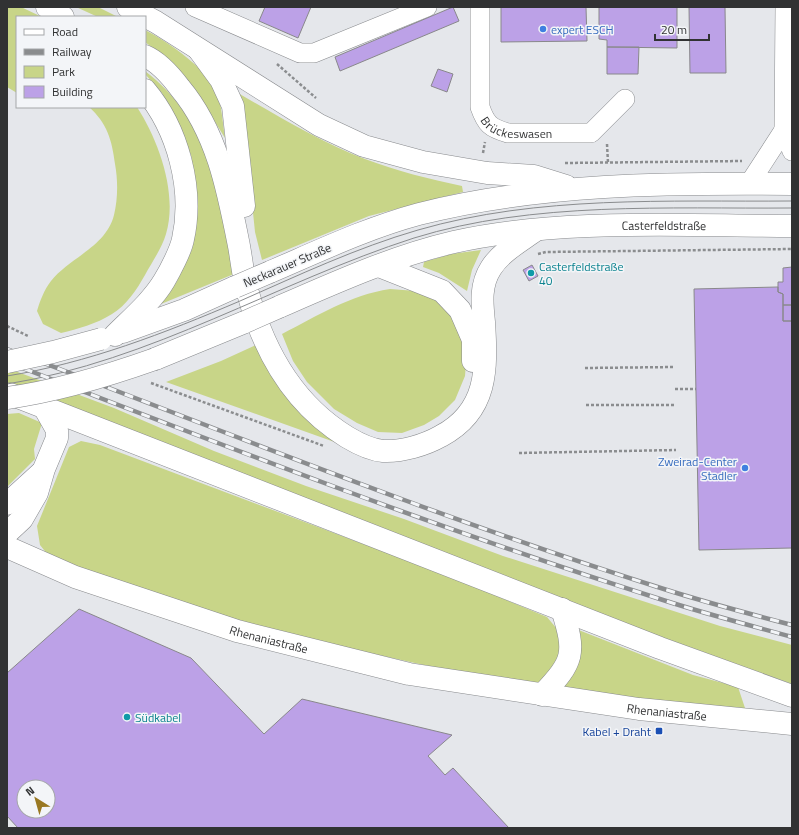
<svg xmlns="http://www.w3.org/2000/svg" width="799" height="835" font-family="'Titillium Web',sans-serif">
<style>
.green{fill:#c8d588}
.building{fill:#bca1e7;stroke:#89888b;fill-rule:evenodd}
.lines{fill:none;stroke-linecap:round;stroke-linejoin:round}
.minor-casing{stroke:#888a8d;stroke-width:20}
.tertiary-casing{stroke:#888a8d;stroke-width:23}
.primary-casing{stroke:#888a8d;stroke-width:23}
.path{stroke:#8b8d8f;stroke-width:2.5;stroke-dasharray:3 2;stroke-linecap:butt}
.minor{stroke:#fff;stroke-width:19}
.tertiary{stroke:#fff;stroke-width:22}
.primary{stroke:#fff;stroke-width:22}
.tram{stroke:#8a8c8e;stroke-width:1}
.rail-casing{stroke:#8a8c8e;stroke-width:4.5}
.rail{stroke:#f3f5f8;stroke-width:3;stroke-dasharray:9;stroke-linecap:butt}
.primary-bridge-casing{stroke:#888a8d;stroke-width:23;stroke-linecap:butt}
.primary-bridge{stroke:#fff;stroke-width:22}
.shop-dot{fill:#3f7fe0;stroke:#f3f5f8;stroke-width:1.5}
.culture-dot{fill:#0f9aa8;stroke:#f3f5f8;stroke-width:1.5}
.transit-dot{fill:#1a4fb4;stroke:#f3f5f8;stroke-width:1.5}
.labels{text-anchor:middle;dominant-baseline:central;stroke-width:3;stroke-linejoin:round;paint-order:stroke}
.shop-label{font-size:12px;fill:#366cbe;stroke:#f3f5f8;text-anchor:start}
.street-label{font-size:12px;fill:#313233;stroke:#f3f5f8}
.culture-label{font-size:12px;fill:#0d838f;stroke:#f3f5f8;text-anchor:start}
.transit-label{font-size:12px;fill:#164399;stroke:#f3f5f8;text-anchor:end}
</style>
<rect width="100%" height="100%" fill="#e5e7eb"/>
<!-- green -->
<path class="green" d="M 7,7 L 21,7 L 42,17 L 17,17 L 17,93 L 7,87 Z
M 76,7 L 98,7 L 118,17 L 98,17 Z
M 145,30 C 169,42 211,71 219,98 C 222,111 223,125 225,138 L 195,90 L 173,63 L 145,42 Z
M 145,71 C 212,122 219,197 234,274 L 161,304 L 176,283 L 192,249 L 198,202 L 191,155 L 162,93 L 145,74 Z
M 238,93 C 278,116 323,143 365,159 C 397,171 429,179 462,186 L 463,192 L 369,216 L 262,260 L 255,232 L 242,105 Z
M 89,107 L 137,107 C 159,141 178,194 166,234 C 162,248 152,262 145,275 C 137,289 126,306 112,314 C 96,324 78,329 61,333 L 43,324 L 37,311 C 40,301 44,290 51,281 C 69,258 106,247 114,215 C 118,199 118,180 115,164 C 112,140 107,123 89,107 Z
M 481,250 L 472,270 L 467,291 L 439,273 L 423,267 L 424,262 L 451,254 Z
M 390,289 L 416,291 L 436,300 L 451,313 L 467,351 L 465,376 L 455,400 L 439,416 L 424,425 L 402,433 L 378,432 L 357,423 L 334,409 L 307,382 L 293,361 L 282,334 C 317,316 350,295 390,289 Z
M 258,344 L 340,444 L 166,382 L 221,361 Z
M 7,368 L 114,408 L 214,451 L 306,486 L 404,519 L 503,556 L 720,626 L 792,645 L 792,684 L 612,619 L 7,385 Z
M 19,413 L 42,423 L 34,449 L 35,459 L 7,487 L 7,414 Z
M 81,441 L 100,445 L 451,577 L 547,617 L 557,629 L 561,652 L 544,681 L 531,684 L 513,682 L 424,665 L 283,634 L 103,577 L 48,555 L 40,545 L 37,526 L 69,447 Z
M 576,629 L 693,675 L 738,687 L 745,708 L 649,703 L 561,690 Z"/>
<!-- building -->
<path class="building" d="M 265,7 L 311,7 L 298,38 L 259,21 Z
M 453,7 L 459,21 L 340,71 L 335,57 Z
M 501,7 L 586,7 L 587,41 L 501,42 Z
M 599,7 L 677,7 L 677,48 L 607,47 L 607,40 L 599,39 Z
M 689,7 L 725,7 L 726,73 L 690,73 Z
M 607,47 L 639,47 L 638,74 L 607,74 Z
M 438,69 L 453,74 L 447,92 L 431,86 Z
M 532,265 L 538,276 L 529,281 L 523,270 Z
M 792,267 L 792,305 L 783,305 L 783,294 L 778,292 L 778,282 L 783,282 L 783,268 Z
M 778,287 L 778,292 L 783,294 L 783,321 L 792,321 L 792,548 L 699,550 L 694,289 Z
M 783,305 L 792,305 L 792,321 L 783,321 Z
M 79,609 L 191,658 L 264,734 L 302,699 L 452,735 L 428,756 L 445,775 L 453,768 L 509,828 L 18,828 L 7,816 L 7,673 ZM 24,787 L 48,787 L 48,811 L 24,811 Z"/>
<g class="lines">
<defs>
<g id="minor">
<path d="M 195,7 L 300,53 L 314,53 L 427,7"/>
<path id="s1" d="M 480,7 L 480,107 C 486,124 490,128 508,133 L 591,133 L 625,99"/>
<path d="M 785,7 L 784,130 L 792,151"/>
<path d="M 749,184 L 784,130"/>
</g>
<g id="tertiary">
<path d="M 10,394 L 660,648 L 792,696"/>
<path d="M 7,504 L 42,472"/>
<path d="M 7,533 L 22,519 L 37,493 L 44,469 L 57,438 L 57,430 L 44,407"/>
<path id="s2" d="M 7,547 L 75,577 L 237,631 L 409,674 L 639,709 L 792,724"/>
<path d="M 542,695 C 574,661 576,654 562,609"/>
</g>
<g id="primary">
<path d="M 47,7 L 63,17"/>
<path d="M 128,7 L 156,22 L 319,125 L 364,146 L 423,162 L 487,173 L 534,176 L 566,186"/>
<path d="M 199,50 L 221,80 L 233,106 L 244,206"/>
<path d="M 145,56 C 159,62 171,76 180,88 C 217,132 228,190 239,246 C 242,262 243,278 248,293 C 264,352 293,404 347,437 C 357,443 372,450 383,451 C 402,452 425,445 441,436 C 488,411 487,369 484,322 C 482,303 480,285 491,268 C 501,252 521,241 536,230"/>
<path d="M 379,266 L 442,291 L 460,310 L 473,340 L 473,361"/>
<path d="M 270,272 C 319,251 367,228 419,214 C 541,183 667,183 792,184"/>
<path id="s3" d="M 279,307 C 336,282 394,256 454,242 C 562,218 682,226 792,226"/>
<path d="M 123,332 L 184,310 L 235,287"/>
<path d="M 115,335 C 132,318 152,301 164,281 C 170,271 181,250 183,239 C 194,189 178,129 145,90"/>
<path d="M 155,359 L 245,322"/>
</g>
</defs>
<!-- minor casing -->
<use href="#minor" class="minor-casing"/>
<!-- tertiary casing -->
<use href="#tertiary" class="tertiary-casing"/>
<!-- primary casing -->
<use href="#primary" class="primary-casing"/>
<!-- path -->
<path class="path" d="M 277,64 L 316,98
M 607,144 L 608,163
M 483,153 L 485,142
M 565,163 L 742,161
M 538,254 L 546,252 L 792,249
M 7,326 L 28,336
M 585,368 L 675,367
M 151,383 L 324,446
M 675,389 L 696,389
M 586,405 L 675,405
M 519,453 L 676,450"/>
<!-- minor -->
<use href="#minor" class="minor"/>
<!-- tertiary -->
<use href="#tertiary" class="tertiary"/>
<!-- primary -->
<use href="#primary" class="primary"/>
<!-- tram -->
<path class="tram" d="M 7,376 C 88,363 165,333 240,301 C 299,275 356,248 418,230 C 539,195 667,202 792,201
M 7,384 C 152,361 277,282 414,238 C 533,201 668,209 792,208"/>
<defs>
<path id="rail" d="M 7,349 C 226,432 443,520 667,590 C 708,603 750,614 792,625
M 7,362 C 224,446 441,530 663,600 C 706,614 749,625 792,637"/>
</defs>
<!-- rail casing -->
<use href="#rail" class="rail-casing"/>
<!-- rail -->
<use href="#rail" class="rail"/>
<defs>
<path id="primary-bridge" d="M 235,287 L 270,272
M 245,322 L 279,307
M 7,362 L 53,352 L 101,339
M 7,398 C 58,391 107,376 155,359"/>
</defs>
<!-- primary-bridge casing -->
<use href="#primary-bridge" class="primary-bridge-casing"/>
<!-- primary-bridge -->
<use href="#primary-bridge" class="primary-bridge"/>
</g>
<!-- markers -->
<g class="shop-dot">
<circle cx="543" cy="29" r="4"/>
<circle cx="745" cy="468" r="4"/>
</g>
<g class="culture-dot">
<circle cx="531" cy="273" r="4"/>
<circle cx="127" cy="717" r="4"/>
</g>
<rect class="transit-dot" x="655" y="727" width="8" height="8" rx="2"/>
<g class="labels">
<!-- shop labels -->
<g class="shop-label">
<text x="551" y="29">expert ESCH</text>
<text x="737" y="461" text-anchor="end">Zweirad-Center<tspan x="737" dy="14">Stadler</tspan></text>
</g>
<!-- street labels -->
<g class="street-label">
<text stroke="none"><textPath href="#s1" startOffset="148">Brückeswasen</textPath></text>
<text stroke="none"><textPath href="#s3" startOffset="398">Casterfeldstraße</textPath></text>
<text transform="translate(287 265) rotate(-23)">Neckarauer Straße</text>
<text stroke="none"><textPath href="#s2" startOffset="278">Rhenaniastraße</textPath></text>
<text stroke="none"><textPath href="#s2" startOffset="683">Rhenaniastraße</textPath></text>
</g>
<!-- culture labels -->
<g class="culture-label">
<text x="539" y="266">Casterfeldstraße<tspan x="539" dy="14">40</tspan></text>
<text x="135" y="717">Südkabel</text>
</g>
<!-- transit labels -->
<g class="transit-label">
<text x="651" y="731">Kabel + Draht</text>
</g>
</g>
<!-- border -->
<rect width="799" height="835" fill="none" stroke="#313233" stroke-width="16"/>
<!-- legend -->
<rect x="16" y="16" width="130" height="92" fill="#f3f5f8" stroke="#a5a7a9"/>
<rect x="24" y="29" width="20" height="6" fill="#ffffff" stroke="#a5a7a9"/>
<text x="52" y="36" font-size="12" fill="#313233">Road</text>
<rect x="24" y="49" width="20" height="6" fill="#8a8c8e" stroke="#a5a7a9"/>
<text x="52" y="56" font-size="12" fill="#313233">Railway</text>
<rect x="24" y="66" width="20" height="12" fill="#c8d588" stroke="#a5a7a9"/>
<text x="52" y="76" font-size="12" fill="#313233">Park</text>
<rect x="24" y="86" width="20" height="12" fill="#bca1e7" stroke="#a5a7a9"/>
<text x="52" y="96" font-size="12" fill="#313233">Building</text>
<!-- north arrow -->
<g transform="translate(36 799) rotate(323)"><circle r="19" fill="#f3f5f8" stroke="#a5a7a9"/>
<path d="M0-3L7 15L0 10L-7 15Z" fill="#997822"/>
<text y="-6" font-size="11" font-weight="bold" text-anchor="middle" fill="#313233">N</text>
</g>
<!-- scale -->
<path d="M655 34v6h54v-6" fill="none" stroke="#313233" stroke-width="2"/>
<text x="661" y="34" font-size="12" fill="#313233" stroke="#f3f5f8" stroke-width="3" paint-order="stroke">20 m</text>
</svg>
